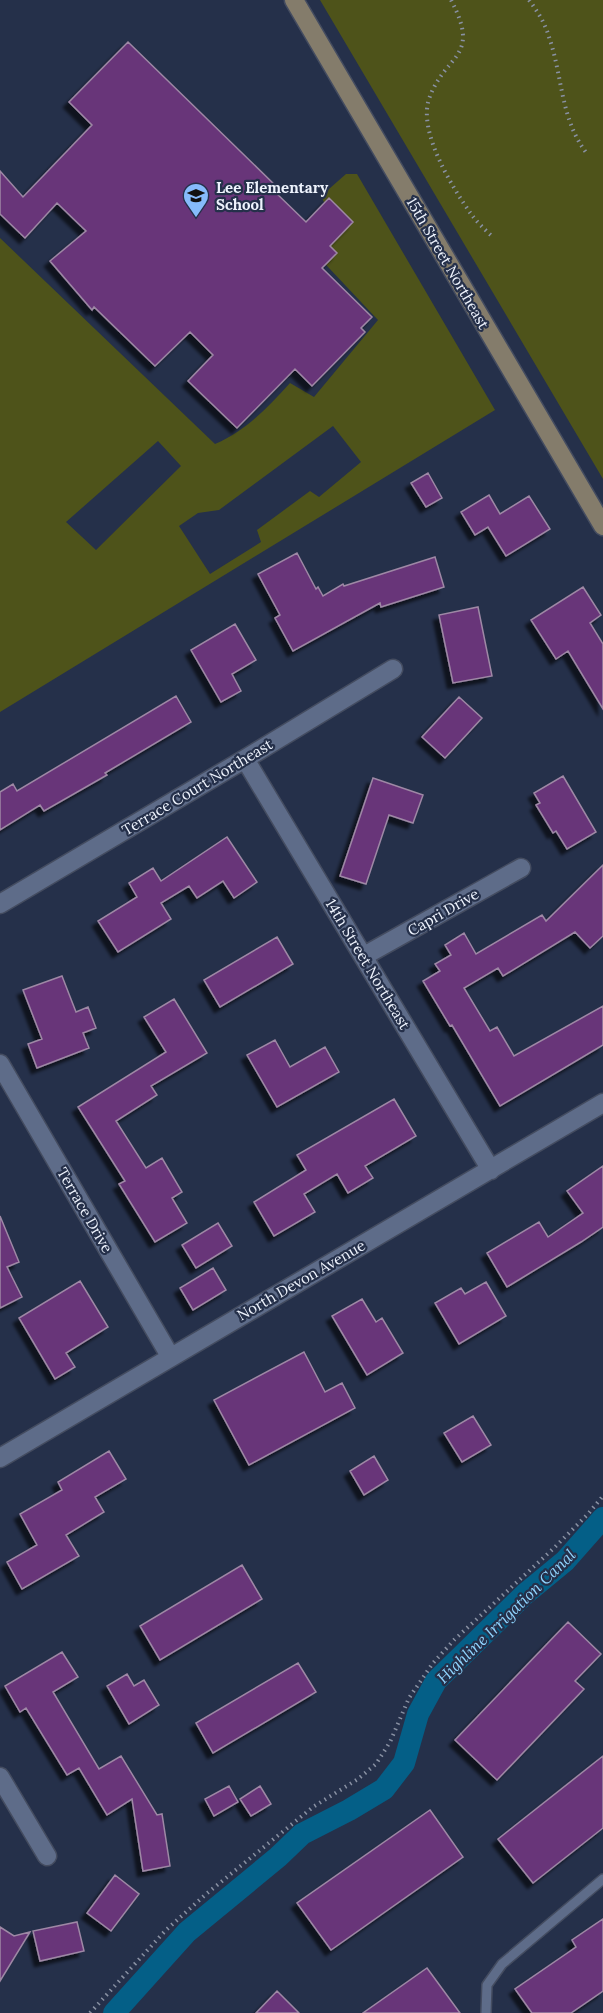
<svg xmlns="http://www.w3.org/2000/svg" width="603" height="2013" font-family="Lora,serif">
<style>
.green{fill:#4e531a;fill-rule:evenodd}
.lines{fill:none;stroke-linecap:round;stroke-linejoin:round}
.canal{stroke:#045f87;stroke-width:22}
.building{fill:#683479;stroke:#9e88a5;stroke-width:1.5;filter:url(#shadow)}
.lane-casing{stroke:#444c60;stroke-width:12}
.street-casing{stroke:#444c60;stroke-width:21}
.secondary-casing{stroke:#444c60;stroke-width:21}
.path{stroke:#8991a3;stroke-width:4;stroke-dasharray:1.5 4.5;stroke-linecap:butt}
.lane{stroke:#5e6c89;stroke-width:9}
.street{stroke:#5e6c89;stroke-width:18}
.secondary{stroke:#847c6b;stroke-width:18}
.labels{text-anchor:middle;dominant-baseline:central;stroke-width:4.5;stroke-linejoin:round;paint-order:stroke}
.poi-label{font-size:15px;font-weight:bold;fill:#eef3fd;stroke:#25304a;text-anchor:start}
.street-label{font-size:15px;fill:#eef3fd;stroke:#25304a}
.water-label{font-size:16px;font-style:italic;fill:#8fd4fe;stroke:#25304a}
</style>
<defs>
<filter id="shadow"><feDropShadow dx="-5.5" dy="5.5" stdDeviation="1.5" flood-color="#0009"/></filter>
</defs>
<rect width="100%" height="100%" fill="#25304a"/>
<!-- green -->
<path class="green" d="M 320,0 L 603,0 L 603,479 Z
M 346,174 L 357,174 L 495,410 L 0,712 L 0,238 L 215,444 C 246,431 268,407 290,383 L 314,397 L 378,320 L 312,250 L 334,223 L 321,196 ZM 333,426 L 361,462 L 319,497 L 310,491 L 257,530 L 261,542 L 210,574 L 179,526 L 198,513 L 219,510 ZM 158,441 L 181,466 L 96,550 L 66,522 Z"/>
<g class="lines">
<!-- canal -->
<path class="canal" d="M 114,2013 L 187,1932 L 278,1857 L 302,1834 L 349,1810 L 384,1789 L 404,1763 L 418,1714 L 436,1681 L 525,1594 L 565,1561 L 603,1518"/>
</g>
<!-- building -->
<path class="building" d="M 128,42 L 277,187 L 274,191 L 306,222 L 329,198 L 353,222 L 330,246 L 337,253 L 322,268 L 372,317 L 361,328 L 365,332 L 312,386 L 295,369 L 237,428 L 188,381 L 213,355 L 190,332 L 155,366 L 94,307 L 92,310 L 50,261 L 86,231 L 57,203 L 25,238 L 0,214 L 0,171 L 23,197 L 92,125 L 69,102 Z
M 428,473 L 442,498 L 426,507 L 411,483 Z
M 489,495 L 500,514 L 529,496 L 550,529 L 506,556 L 488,527 L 475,535 L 461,512 Z
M 297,553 L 316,589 L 318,587 L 323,596 L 343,584 L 344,586 L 435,557 L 444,587 L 381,607 L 380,603 L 293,651 L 275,618 L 280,615 L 258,574 Z
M 583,587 L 601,615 L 590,623 L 603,644 L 603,709 L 568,651 L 556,659 L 531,620 Z
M 478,607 L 492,676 L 453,683 L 439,615 Z
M 235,624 L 256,660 L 232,674 L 241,691 L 221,702 L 191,650 Z
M 176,696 L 191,722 L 105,773 L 107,775 L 44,811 L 40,805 L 0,830 L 0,792 L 13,784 L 17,791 Z
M 459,697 L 482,718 L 445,758 L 422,737 Z
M 563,776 L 596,832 L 567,849 L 556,831 L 553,833 L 536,805 L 540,803 L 534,793 Z
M 373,778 L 423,795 L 413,823 L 389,815 L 366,884 L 340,876 Z
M 227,837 L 257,882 L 234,898 L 223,881 L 197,898 L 189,886 L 161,903 L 171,919 L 118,952 L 98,921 L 137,897 L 129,883 L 153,868 L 161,881 Z
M 603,865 L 603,936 L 590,948 L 575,932 L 503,976 L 498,968 L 464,988 L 490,1031 L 497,1027 L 514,1056 L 603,1006 L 603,1045 L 500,1106 L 452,1025 L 450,1026 L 423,981 L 440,971 L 435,964 L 451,955 L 445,945 L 464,933 L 476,954 L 542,915 L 546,921 Z
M 277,937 L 293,964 L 220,1007 L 204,980 Z
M 62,976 L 76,1012 L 88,1007 L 96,1028 L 83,1033 L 89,1048 L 37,1068 L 28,1044 L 42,1039 L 23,990 Z
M 174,999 L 207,1053 L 151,1086 L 157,1095 L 116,1121 L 146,1168 L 162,1158 L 182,1192 L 172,1198 L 187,1223 L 155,1242 L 119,1184 L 125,1181 L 78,1107 L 166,1052 L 144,1017 Z
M 275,1040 L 290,1067 L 325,1047 L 339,1072 L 277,1107 L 247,1055 Z
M 394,1099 L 416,1136 L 365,1166 L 373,1178 L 348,1193 L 337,1174 L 304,1194 L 315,1212 L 274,1236 L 254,1202 L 306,1170 L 297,1155 Z
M 603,1166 L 603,1227 L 581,1242 L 507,1287 L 487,1253 L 539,1222 L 548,1237 L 583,1213 L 567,1191 Z
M 0,1216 L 19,1262 L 7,1267 L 22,1297 L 0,1308 Z
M 218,1223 L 232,1246 L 196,1268 L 182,1245 Z
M 213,1268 L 226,1290 L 193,1310 L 180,1288 Z
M 80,1281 L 108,1327 L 66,1353 L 75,1367 L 55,1379 L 19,1318 Z
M 486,1282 L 506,1316 L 459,1344 L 435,1303 L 461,1288 L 465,1294 Z
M 362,1299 L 376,1322 L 382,1318 L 403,1353 L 367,1375 L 332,1316 Z
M 304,1352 L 325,1392 L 342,1383 L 355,1408 L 249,1465 L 214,1400 Z
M 473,1416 L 491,1445 L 462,1462 L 444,1433 Z
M 109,1451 L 126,1479 L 95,1497 L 104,1512 L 66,1535 L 79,1556 L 22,1589 L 7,1562 L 37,1545 L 20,1514 L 62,1490 L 58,1482 Z
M 374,1456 L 388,1480 L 364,1495 L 350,1471 Z
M 242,1565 L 262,1599 L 160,1660 L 140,1626 Z
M 568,1622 L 601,1654 L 575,1681 L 584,1689 L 497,1780 L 455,1740 Z
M 62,1652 L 78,1677 L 53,1692 L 99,1769 L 121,1756 L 157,1815 L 162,1814 L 170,1866 L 143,1871 L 132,1799 L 107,1815 L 79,1768 L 67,1775 L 26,1708 L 20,1712 L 5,1686 Z
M 298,1663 L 316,1692 L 213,1753 L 196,1723 Z
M 127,1674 L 134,1686 L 144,1680 L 159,1705 L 129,1724 L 107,1686 Z
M 603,1756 L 603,1828 L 533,1883 L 498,1839 Z
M 229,1786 L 238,1802 L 214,1816 L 205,1799 Z
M 260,1786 L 271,1804 L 251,1816 L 240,1799 Z
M 430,1810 L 463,1857 L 331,1950 L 297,1903 Z
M 115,1875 L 139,1894 L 111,1931 L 87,1913 Z
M 603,1919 L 603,1991 L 571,2013 L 532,2013 L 515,1989 L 576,1947 L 572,1940 Z
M 77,1922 L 84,1951 L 40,1961 L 33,1931 Z
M 0,1927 L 14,1936 L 30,1932 L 0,1981 Z
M 427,1968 L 460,2013 L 363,2013 Z
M 277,1991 L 299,2013 L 256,2013 Z"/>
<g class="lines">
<defs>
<path id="lane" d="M 486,2013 L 487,1985 L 502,1964 L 603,1879"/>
<path id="street" d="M 245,759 L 491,1170
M 0,904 L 245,759 L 393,669
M 364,956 L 521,868
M 0,1064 L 170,1356
M 0,1458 L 603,1103
M 0,1777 L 47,1856"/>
<path id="secondary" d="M 294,0 L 603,526"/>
</defs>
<!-- lane casing -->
<use href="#lane" class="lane-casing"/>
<!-- street casing -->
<use href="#street" class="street-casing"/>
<!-- secondary casing -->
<use href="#secondary" class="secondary-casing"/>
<!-- path -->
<path class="path" d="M 451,0 C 482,59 445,53 429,99 C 418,132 452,187 471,214 C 477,222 485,230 493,237
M 529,0 C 538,12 545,23 549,37 C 563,77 560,120 588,155
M 90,2013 L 165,1931 L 205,1895 L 313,1807 L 358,1779 L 376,1764 L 390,1742 L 409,1698 L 433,1663 L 454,1640 L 554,1548 L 588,1514 L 603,1496"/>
<!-- lane -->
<use href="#lane" class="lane"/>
<!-- street -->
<use href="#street" class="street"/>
<!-- secondary -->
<use href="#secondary" class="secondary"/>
</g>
<!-- icons -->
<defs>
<symbol id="school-pin" viewBox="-11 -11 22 30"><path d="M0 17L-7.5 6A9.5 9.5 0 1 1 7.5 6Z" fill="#86bbfb" stroke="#25304a"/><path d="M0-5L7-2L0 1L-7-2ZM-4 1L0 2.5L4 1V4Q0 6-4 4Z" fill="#111"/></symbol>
</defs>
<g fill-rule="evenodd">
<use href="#school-pin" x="181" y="181" width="30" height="40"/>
</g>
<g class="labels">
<!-- poi labels -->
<g class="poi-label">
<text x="216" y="187">Lee Elementary<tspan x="216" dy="17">School</tspan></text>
</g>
<!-- street labels -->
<g class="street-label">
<text transform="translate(448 263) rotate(60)">15th Street Northeast</text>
<text transform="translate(197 787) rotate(-31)">Terrace Court Northeast</text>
<text transform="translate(443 912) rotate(-30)">Capri Drive</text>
<text transform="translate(368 964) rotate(59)">14th Street Northeast</text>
<text transform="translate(85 1210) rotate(60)">Terrace Drive</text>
<text transform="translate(301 1280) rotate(-30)">North Devon Avenue</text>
</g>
<!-- water labels -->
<g class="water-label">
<text transform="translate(506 1616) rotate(-44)">Highline Irrigation Canal</text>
</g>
</g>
</svg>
